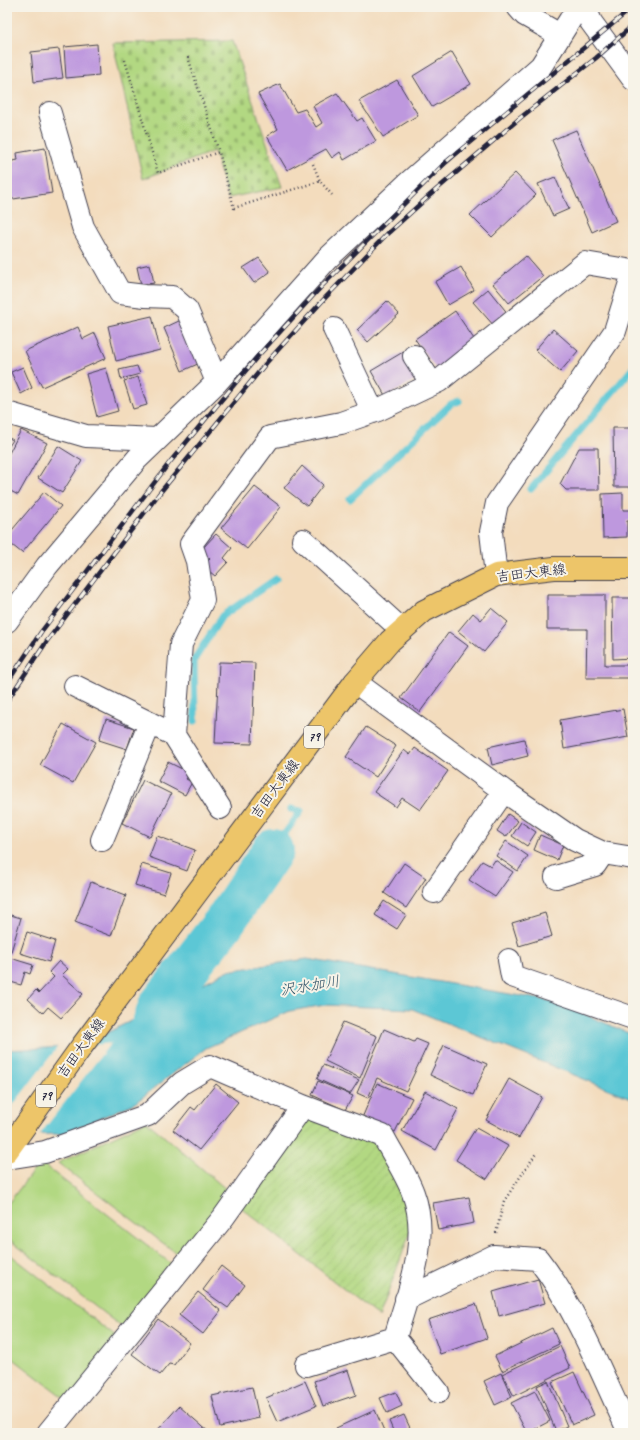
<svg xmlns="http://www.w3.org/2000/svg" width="640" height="1440" font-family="Caveat,'Klee One',sans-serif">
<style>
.green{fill:#b2d882;stroke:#6a7d5e}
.cemetery{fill:url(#cemetery-stones);stroke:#6a7d5e}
.garden{fill:url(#garden-furrows);stroke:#6a7d5e}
.water{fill:#5bc7d5;stroke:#3e7488}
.pier{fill:#f3dcbd}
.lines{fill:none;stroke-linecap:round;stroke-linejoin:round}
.stream{stroke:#5bc7d5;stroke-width:7}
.river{stroke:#5bc7d5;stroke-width:42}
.building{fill:#be98de}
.minor-casing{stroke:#413e4e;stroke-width:24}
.major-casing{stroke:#413e4e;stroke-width:24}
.path{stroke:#413e4e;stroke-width:2.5;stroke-dasharray:1 3;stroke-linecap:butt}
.minor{stroke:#fff;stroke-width:22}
.major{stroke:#edc569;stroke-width:22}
.rail-casing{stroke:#22223b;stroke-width:4.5}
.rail{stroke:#f7f3e8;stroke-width:3;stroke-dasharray:9;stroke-linecap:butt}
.labels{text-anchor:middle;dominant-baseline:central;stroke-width:4;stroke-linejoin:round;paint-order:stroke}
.shield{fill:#f7f3e8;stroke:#62616f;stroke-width:1}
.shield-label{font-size:13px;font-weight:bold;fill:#22223b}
.street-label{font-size:14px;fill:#22223b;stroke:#f7f3e8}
.water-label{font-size:15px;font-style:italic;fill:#335469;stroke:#f7f3e8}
</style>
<defs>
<pattern id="cemetery-stones" width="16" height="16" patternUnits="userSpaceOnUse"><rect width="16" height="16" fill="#b2d882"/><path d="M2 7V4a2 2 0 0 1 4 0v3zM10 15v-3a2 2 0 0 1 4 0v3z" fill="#99b971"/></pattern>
<pattern id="garden-furrows" width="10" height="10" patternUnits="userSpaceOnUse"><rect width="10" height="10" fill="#b2d882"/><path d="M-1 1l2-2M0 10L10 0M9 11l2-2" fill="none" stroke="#99b971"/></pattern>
</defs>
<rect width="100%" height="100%" fill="#f7f3e8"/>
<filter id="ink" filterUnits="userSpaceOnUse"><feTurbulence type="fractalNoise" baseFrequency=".025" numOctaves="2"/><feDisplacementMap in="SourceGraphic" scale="8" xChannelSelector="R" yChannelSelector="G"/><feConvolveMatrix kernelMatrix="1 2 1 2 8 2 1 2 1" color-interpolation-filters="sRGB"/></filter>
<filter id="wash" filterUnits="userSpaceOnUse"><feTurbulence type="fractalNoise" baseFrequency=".012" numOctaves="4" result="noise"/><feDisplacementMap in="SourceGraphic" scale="16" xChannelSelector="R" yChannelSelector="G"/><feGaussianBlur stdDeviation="0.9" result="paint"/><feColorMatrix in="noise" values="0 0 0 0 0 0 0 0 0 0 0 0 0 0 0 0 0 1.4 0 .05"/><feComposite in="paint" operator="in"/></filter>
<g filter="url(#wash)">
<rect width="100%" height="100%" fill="#f3dcbd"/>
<!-- green -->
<path class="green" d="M 146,1121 L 234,1196 L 184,1259 L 58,1163 Z
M 40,1162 L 178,1269 L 128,1332 L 7,1238 L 7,1205 Z
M 7,1252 L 121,1341 L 72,1404 L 7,1354 Z"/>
<!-- cemetery -->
<path class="cemetery" d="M 232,41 L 282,187 L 228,198 L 214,151 L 143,179 L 113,43 Z"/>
<!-- garden -->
<path class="garden" d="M 304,1113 L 381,1143 L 415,1219 L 379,1317 L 238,1205 Z"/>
<!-- water -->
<path class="water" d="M 307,959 L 556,1002 L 633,1035 L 633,1099 L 412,1009 L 325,1005 L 290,1011 L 206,1048 L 135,1103 L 63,1134 L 7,1135 L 7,1050 L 82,1046 L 227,971 Z"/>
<!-- pier -->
<path class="pier" d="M 113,1043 L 110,1044 L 38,1137 L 7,1137 L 7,1113 L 59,1045 L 81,1044 L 83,1046 Z"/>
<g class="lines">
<!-- stream -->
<path class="stream" d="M 531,489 L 633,368
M 350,499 L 451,404 L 459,401
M 195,721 L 194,660 L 222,616 L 276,579
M 273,850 L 301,811 L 291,809"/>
<!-- river -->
<path class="river" d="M 143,1054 L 159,1006 L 223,924 L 273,850"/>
</g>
<g id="blocks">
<!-- building -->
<path class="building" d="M 97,44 L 99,75 L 66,78 L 64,47 Z
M 59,49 L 63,78 L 34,82 L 31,52 Z
M 452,52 L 471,84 L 432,107 L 413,76 Z
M 397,80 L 418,115 L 383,137 L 359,101 Z
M 280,84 L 296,112 L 305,109 L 316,127 L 322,123 L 313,106 L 337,93 L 357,121 L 362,118 L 376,141 L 344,160 L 340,152 L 332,158 L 326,149 L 287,170 L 267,136 L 278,129 L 258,94 Z
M 576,130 L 616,221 L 592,232 L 552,140 Z
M 45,148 L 52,193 L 7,200 L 7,162 L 18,160 L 17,153 Z
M 515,173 L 536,195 L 492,237 L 470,215 Z
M 555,177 L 569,209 L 553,216 L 538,184 Z
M 526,256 L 543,276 L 509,303 L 493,284 Z
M 259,258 L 270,272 L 254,283 L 243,268 Z
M 150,264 L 154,283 L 141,285 L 137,267 Z
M 461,267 L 474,290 L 448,305 L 435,282 Z
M 488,289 L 509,315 L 495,327 L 473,302 Z
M 387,301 L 399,314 L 368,342 L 357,330 Z
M 455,311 L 476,342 L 436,369 L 415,339 Z
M 152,316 L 160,350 L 116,361 L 108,326 Z
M 181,320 L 200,363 L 182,371 L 164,328 Z
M 78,327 L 83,339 L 95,333 L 106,358 L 42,387 L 25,351 Z
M 553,329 L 578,351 L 560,372 L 535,350 Z
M 403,352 L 418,378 L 386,397 L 371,371 Z
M 137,366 L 140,374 L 121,379 L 119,370 Z
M 23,367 L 32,388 L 21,394 L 11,372 Z
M 106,368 L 118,411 L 97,417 L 86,374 Z
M 138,377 L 147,405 L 133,409 L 124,381 Z
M 613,428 L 633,428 L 633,487 L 614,487 Z
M 21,430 L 47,443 L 18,495 L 7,489 L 7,457 Z
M 7,437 L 13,440 L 7,449 Z
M 58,446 L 82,461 L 62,493 L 38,478 Z
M 579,448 L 598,448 L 599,490 L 566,490 L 560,484 Z
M 302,466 L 323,485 L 307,506 L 284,488 Z
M 255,487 L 281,507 L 247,549 L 221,528 Z
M 44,492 L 61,506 L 22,553 L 7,541 L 7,536 Z
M 623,493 L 623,510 L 633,510 L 633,521 L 627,521 L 627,537 L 603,538 L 602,494 Z
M 216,534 L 232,548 L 224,558 L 228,562 L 215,576 L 203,566 L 210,559 L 201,550 Z
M 547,595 L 605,595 L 605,665 L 633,665 L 633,678 L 586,678 L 587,629 L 547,629 Z
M 612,598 L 633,598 L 633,658 L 613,659 Z
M 491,608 L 508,622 L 484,652 L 458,631 L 473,613 L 481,620 Z
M 449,632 L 468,646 L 420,712 L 401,698 Z
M 219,662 L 255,663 L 252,744 L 215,743 Z
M 623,709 L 628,737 L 564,749 L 560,720 Z
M 106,719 L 134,728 L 127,749 L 99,740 Z
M 63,724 L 96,742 L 73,783 L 40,765 Z
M 366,727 L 396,746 L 376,777 L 346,757 Z
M 524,739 L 528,756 L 492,765 L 488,747 Z
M 415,748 L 448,771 L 420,810 L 402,798 L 396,807 L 374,792 L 404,750 L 410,755 Z
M 168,762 L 190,773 L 186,779 L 192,782 L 185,795 L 158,781 Z
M 143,780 L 171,794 L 150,837 L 122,823 Z
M 508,814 L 518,821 L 506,837 L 497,831 Z
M 521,822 L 536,832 L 527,846 L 512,836 Z
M 540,835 L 563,845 L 557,860 L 534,850 Z
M 157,836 L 195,850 L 187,871 L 149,857 Z
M 506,841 L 528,856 L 518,871 L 496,856 Z
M 495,860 L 513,872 L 495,897 L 469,880 L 482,861 L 491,866 Z
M 404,863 L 426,878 L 406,908 L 384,893 Z
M 142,864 L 171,873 L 164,894 L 135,885 Z
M 91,882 L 126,895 L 111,936 L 75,922 Z
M 384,901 L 406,915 L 397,929 L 375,915 Z
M 545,913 L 552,936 L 519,946 L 512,923 Z
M 7,914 L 21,918 L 10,955 L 7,954 Z
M 27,932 L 55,941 L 49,962 L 20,953 Z
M 7,957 L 33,965 L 30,974 L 25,972 L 21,985 L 7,981 Z
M 59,961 L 68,969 L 62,975 L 83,994 L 61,1018 L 48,1007 L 43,1013 L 28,999 L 36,990 L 39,993 L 54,977 L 49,972 Z
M 343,1022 L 377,1036 L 360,1078 L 325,1061 Z
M 384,1029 L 414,1042 L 416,1039 L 428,1044 L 406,1091 L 377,1078 L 368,1098 L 357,1093 Z
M 444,1045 L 487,1064 L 473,1095 L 430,1075 Z
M 323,1065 L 359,1080 L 350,1094 L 317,1079 Z
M 509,1079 L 542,1097 L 519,1138 L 486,1120 Z
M 318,1081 L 353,1096 L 345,1110 L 312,1095 Z
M 377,1083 L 412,1098 L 395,1132 L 362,1118 Z
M 216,1084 L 238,1102 L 199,1150 L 173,1130 L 191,1107 L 195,1110 Z
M 425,1091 L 458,1109 L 436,1150 L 402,1131 Z
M 476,1128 L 508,1146 L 487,1179 L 456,1160 Z
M 469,1197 L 474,1223 L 438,1230 L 433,1203 Z
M 221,1266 L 245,1285 L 228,1308 L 203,1290 Z
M 538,1279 L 545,1303 L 499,1316 L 493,1292 Z
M 198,1292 L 221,1311 L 203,1334 L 179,1315 Z
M 476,1304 L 487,1338 L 440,1354 L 428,1320 Z
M 158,1319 L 190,1343 L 174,1365 L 169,1364 L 160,1375 L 132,1354 Z
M 552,1328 L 559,1344 L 502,1371 L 495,1356 Z
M 560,1346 L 570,1368 L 514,1396 L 502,1374 Z
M 348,1370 L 356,1395 L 323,1406 L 314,1381 Z
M 574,1372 L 594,1415 L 572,1425 L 552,1382 Z
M 501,1373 L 512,1397 L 495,1405 L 484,1381 Z
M 305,1381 L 316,1406 L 277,1422 L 266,1398 Z
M 548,1381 L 567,1426 L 556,1431 L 537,1386 Z
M 252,1387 L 259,1418 L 220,1427 L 212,1396 Z
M 535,1391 L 550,1421 L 527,1433 L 511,1403 Z
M 396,1392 L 402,1406 L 387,1413 L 380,1398 Z
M 179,1406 L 210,1433 L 155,1433 Z
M 375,1410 L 385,1433 L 339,1433 L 336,1428 Z
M 404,1415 L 411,1430 L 404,1433 L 394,1433 L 389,1421 Z"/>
</g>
</g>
<g filter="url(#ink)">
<use href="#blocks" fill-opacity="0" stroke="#413e4e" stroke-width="1"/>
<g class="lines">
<defs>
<path id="minor" d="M 518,7 L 525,15 L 560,35
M 585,7 L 591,22 L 633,79
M 50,113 L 83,227 L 120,293 L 145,296 L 172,297 L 187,310 L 217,382
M 334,329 L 373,412
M 414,356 L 432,384
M 7,413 L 86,436 L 157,439
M 303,540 L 402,630
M 496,575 L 491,532 L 497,503 L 615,331 L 633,273
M 7,621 L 47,566 L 137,459 L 217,382 L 327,259 L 408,183 L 541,66 L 578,7
M 355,682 L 504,791 L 575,840 L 603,853 L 633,858
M 75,686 L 174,735 L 181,644 L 203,600 L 197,561 L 191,544 L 270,437 L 341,423 L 378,410 L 439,381 L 585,263 L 633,271
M 174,735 L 220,808
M 102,840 L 150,723
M 556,877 L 595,865 L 603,853
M 434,892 L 504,791
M 509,960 L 512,976 L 633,1018
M 7,1158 L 45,1152 L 148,1115 L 182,1083 L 210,1066 L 303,1106 L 383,1136 C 393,1155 406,1174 413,1193 C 431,1241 408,1292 395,1338 L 438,1392
M 406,1299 L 494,1256 L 538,1259 C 575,1306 602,1374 627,1428 L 632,1433
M 306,1365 L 395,1338
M 48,1433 L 223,1218 L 303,1106"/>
<path id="major" d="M 7,1151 L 82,1046 L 355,682 L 390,641 L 424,611 L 496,575 L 554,568 L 633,568"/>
</defs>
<!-- minor casing -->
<use href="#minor" class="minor-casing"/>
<!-- major casing -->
<use href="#major" class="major-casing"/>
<!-- path -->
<path class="path" d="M 188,57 L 219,152
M 125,60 L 158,173 L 219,152 L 234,208 L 320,181 L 332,195
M 313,164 L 320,181
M 496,1233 L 504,1201 L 537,1152"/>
<!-- minor -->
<use href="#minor" class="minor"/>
<!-- major -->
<use href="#major" class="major"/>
<defs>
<path id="rail" d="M 7,683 L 41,632 L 170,462 L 257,357 L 322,286 L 446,162 L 633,7
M 7,701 L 47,641 L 158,495 L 267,362 L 326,297 L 388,233 L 429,196 L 520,118 L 596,58 L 633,25"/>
</defs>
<!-- rail casing -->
<use href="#rail" class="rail-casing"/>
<!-- rail -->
<use href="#rail" class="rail"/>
</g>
</g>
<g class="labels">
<!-- shield labels -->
<g class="shield">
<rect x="304" y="726" width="20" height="22" rx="3"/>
<rect x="36" y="1085" width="20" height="22" rx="3"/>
</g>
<g class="shield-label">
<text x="314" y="737">79</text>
<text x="46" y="1096">79</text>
</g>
<!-- street labels -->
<g class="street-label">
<text transform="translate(531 573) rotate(-7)">吉田大東線</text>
<text transform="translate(275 789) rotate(-53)">吉田大東線</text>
<text transform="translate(81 1048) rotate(-54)">吉田大東線</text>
</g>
<!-- water labels -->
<g class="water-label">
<text transform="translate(310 986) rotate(-9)">沢水加川</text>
</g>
</g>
<!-- margin -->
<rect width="640" height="1440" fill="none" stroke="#f7f3e8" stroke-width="24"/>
</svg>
